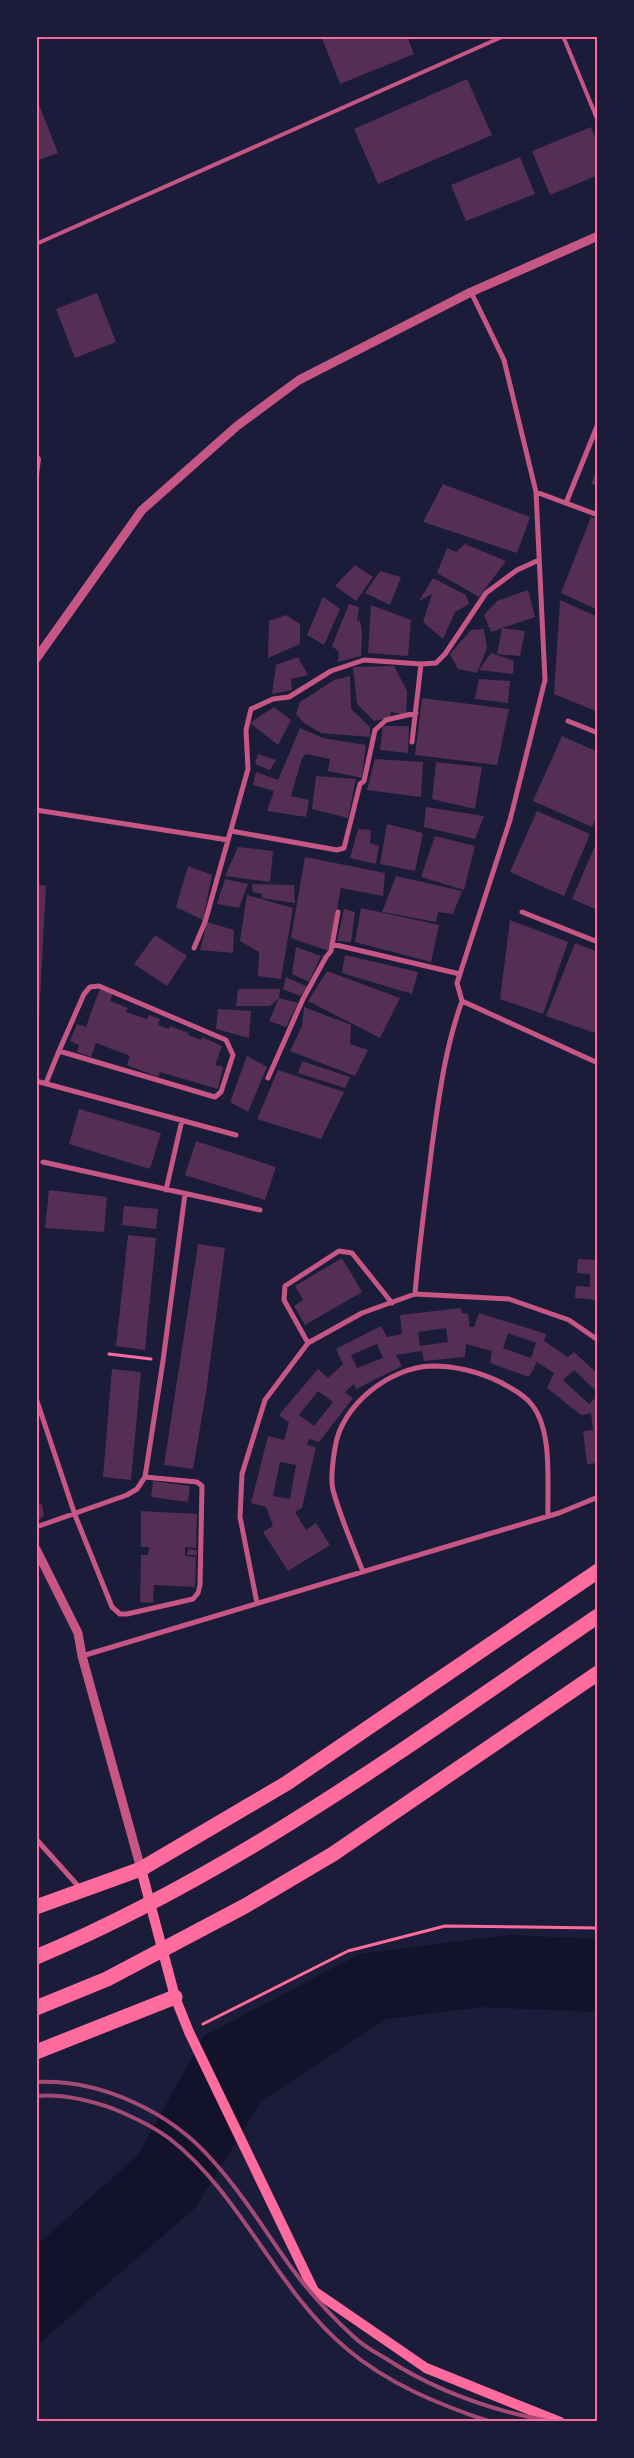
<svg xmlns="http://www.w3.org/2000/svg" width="634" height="2458" font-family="'PT Sans Narrow',sans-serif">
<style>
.water{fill:#12122b}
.building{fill:#542f53;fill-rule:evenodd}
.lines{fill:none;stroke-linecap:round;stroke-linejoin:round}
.path{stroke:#ff6b9d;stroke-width:3}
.service{stroke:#c65784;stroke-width:4}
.minor{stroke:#c65784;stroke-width:5}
.tertiary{stroke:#c65784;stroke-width:9}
.secondary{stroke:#ff6b9d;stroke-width:10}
.motorway{stroke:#ff6b9d;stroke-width:15}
.rail{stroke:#a44b75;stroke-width:4}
.neatline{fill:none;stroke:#ff6b9d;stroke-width:2}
</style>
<rect width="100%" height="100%" fill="#1b1b3a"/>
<!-- water -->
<path class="water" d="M 508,1935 L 598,1939 L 598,2012 L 481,2007 L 386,2019 L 261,2101 L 196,2207 L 36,2346 L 36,2246 L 137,2156 L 204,2036 L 360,1954 Z"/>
<!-- building -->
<path class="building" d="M 321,36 L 407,36 L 414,54 L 340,84 Z
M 467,79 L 492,135 L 378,184 L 354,129 Z
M 36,97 L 58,153 L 36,161 Z
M 591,127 L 598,144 L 598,175 L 550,195 L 532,151 Z
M 520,157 L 535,194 L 466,221 L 451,185 Z
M 97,293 L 116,342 L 75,358 L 56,309 Z
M 598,467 L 598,486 L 591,484 Z
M 443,484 L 530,517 L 517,553 L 423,522 Z
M 591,517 L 598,520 L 598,610 L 561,593 Z
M 465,544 L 506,561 L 479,597 L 437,573 L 447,548 L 456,552 Z
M 355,565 L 373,577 L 356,601 L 335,586 Z
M 380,571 L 401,577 L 390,605 L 365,593 Z
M 433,578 L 466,595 L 469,604 L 455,612 L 443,639 L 423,622 L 432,594 L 419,601 Z
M 528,590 L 535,617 L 502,628 L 525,631 L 520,656 L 497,654 L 502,628 L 491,632 L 484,615 L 497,601 Z
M 323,597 L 340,609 L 324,645 L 307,635 Z
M 560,600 L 598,617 L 598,712 L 554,694 Z
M 349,604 L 359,607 L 357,622 L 360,620 L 362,633 L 361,656 L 338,662 L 339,652 L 332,646 Z
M 371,605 L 411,620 L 408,656 L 368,653 Z
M 286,615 L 300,624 L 300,644 L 268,658 L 269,621 Z
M 484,629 L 487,648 L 477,673 L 458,669 L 450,654 L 471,630 Z
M 491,653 L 514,661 L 513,674 L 479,670 Z
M 298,657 L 308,675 L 291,679 L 292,690 L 272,694 L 276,665 Z
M 394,666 L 407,691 L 406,715 L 391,712 L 390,718 L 374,721 L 357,704 L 353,667 Z
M 350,676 L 351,709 L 370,727 L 370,737 L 321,733 L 304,723 L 296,714 L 300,702 L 334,680 Z
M 479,679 L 510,681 L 508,703 L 475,699 Z
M 422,698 L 509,709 L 497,765 L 415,755 Z
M 274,707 L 291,720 L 278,745 L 250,723 Z
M 383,726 L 409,726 L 408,753 L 380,750 Z
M 300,728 L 323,738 L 366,745 L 362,778 L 328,771 L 330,759 L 306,754 L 302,758 L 291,796 L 309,800 L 306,817 L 267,811 L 274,791 L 253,785 L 256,772 L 278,780 Z
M 562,736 L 598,752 L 598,813 L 592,827 L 533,801 Z
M 258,754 L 276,760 L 270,770 L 255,764 Z
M 375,759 L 423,762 L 421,797 L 367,790 Z
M 436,762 L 482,767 L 475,809 L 432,799 Z
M 316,776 L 356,779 L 348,818 L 312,809 Z
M 426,807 L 484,816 L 475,839 L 424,827 Z
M 537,811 L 590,834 L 564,896 L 510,872 Z
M 387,824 L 423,833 L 415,871 L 380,864 Z
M 358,829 L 371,830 L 370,843 L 379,846 L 376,864 L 350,858 Z
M 435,836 L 475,846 L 464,890 L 421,877 Z
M 598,839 L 598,910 L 572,899 Z
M 238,847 L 273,851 L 270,882 L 225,876 Z
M 305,857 L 385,873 L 383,896 L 341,888 L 329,951 L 291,938 Z
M 188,866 L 212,875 L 203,920 L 176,907 Z
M 396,876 L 462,891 L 453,914 L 438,912 L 436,922 L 382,912 Z
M 225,879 L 248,884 L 239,908 L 217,904 Z
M 36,884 L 46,886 L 38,1036 L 36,1035 Z
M 252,884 L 294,885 L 295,903 L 262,898 L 262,894 L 253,892 Z
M 247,895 L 293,908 L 281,979 L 258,976 L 259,952 L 240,941 Z
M 361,908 L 439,925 L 431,962 L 355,942 Z
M 344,909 L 355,912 L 351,942 L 337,941 Z
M 510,920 L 568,942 L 543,1014 L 500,999 Z
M 207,922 L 234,930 L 233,953 L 200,950 Z
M 155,935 L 187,956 L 167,986 L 134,964 Z
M 575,943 L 598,952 L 598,1034 L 546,1016 Z
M 296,947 L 321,956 L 309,982 L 292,974 Z
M 345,955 L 418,972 L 412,994 L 342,973 Z
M 327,971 L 400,998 L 380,1038 L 308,1001 Z
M 286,977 L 308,987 L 300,996 L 283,989 Z
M 100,988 L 113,992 L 110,1001 L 128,1008 L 126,1012 L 147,1019 L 149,1015 L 160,1019 L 158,1025 L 169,1029 L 170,1026 L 189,1033 L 188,1035 L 201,1040 L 202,1037 L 222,1046 L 215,1065 L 223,1067 L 218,1089 L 160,1072 L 158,1077 L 127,1065 L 130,1056 L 96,1043 L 91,1057 L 77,1052 L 79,1045 L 70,1041 L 77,1024 L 86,1027 Z
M 238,989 L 280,989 L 279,998 L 270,1006 L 236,1006 Z
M 279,998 L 298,1003 L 286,1027 L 269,1021 Z
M 304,1007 L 351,1025 L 350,1044 L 368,1050 L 355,1076 L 290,1051 L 302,1026 Z
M 218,1009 L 251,1011 L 249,1038 L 216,1029 Z
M 247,1056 L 267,1067 L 248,1112 L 230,1102 Z
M 302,1061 L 350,1077 L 345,1088 L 298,1073 Z
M 278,1070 L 344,1092 L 321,1139 L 257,1119 Z
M 79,1109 L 161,1133 L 150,1169 L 69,1144 Z
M 196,1141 L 276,1167 L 265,1200 L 185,1175 Z
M 49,1190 L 107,1197 L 104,1232 L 45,1228 Z
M 124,1206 L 158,1209 L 156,1229 L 122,1225 Z
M 128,1235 L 156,1238 L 145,1350 L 116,1346 Z
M 198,1244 L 225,1248 L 206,1393 L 193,1469 L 164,1465 Z
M 342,1258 L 362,1292 L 305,1325 L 294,1306 L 303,1300 L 295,1286 Z
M 578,1259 L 598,1260 L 598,1300 L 575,1298 L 576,1286 L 590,1287 L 590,1274 L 577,1273 Z
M 461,1308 L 462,1313 L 468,1314 L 470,1327 L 474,1327 L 479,1313 L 546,1334 L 544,1341 L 568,1357 L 574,1352 L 598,1374 L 598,1393 L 574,1370 L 563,1380 L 589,1404 L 598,1395 L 598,1463 L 587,1464 L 583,1431 L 593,1430 L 591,1413 L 581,1415 L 547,1388 L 554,1373 L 537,1362 L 529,1377 L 490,1363 L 492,1351 L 466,1344 L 465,1357 L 424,1361 L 422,1351 L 396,1355 L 402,1366 L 356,1389 L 354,1384 L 345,1392 L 353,1398 L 319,1442 L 309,1439 L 307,1445 L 316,1447 L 302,1508 L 295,1512 L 306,1530 L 316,1523 L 330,1545 L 288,1571 L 263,1532 L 273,1526 L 266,1507 L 251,1503 L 268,1436 L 284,1440 L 289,1423 L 279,1415 L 318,1369 L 328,1378 L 343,1364 L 336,1349 L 381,1326 L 387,1337 L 402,1334 L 400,1315 ZM 446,1328 L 448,1342 L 420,1346 L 418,1332 ZM 508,1333 L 536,1343 L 531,1358 L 503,1348 ZM 377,1344 L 383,1358 L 357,1368 L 351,1355 ZM 318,1391 L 333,1402 L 314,1426 L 299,1415 ZM 280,1462 L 296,1465 L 290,1499 L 273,1496 Z
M 112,1369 L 141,1372 L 131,1480 L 103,1477 Z
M 153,1481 L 190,1486 L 188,1502 L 151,1497 Z
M 42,1504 L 44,1516 L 38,1520 L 36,1506 Z
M 141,1511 L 197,1514 L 196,1548 L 185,1547 L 185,1556 L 196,1557 L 195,1587 L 154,1585 L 153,1603 L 140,1602 L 141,1555 L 148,1555 L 149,1547 L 141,1547 Z
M 188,1549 L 197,1550 L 197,1555 L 187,1555 Z"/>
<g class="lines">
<!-- path -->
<path class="path" d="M 109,1354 L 151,1359
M 203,2024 L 348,1951 L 445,1926 L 598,1928"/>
<!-- service -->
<path class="service" d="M 563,36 L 598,121
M 36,244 L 504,36
M 36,455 L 39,459 L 36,483"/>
<!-- minor -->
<path class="minor" d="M 471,292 L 504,360 L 536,492 L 545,680 L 510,820 L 457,983 L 462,1001 L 598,1063
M 536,492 L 598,515
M 566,503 L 598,424
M 568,721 L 598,733
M 412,742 L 421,664 L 436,663 L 445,654 L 486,593 L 517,570 L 539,560
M 36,810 L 228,840
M 231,831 L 337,850 L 344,848 L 360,784 L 364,781 L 375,730 L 386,720 L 416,713
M 522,912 L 598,942
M 332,944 L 460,974
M 194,948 L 205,922 L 248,769 L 246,730 L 251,709 L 273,699 L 289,697 L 331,671 L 364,660 L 421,664
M 268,1078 L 303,999 L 326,957 L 331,951 L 338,912
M 36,1081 L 236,1135
M 46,1083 L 59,1051 L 84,994 L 90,987 L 99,986 L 226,1040 L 233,1055 L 221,1092 L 215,1097 L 59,1051
M 43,1162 L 260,1210
M 166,1190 L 182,1120
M 415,1294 C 419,1245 426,1196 432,1146 C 439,1096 445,1048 462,1001
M 308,1343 L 284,1300 L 285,1286 L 339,1251 L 352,1253 L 392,1303
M 36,1398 L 75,1515 L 112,1607 L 120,1614 L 127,1614 L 193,1599 L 198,1593 L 200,1585 L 202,1486 L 197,1482 L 145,1477
M 36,1527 L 127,1495 L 137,1489 L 145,1477 L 163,1361 L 185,1194
M 363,1572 C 353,1545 340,1517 333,1490 C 330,1478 333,1460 335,1448 C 341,1405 390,1367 432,1366 C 457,1366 480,1372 502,1383 C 512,1389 525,1395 532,1405 C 553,1431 547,1485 548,1516
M 257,1603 L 240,1517 L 242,1474 L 265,1400 L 308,1343 L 362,1313 L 415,1294 L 509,1299 L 569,1320 L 598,1340
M 82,1656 L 559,1513 L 598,1497
M 36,1839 L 80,1888"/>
<!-- tertiary -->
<path class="tertiary" d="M 36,659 L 142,510 L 237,426 L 299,380 L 471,292 L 598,236
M 36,1549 L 78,1633 L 82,1656 L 141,1869"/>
<!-- secondary -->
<path class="secondary" d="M 141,1869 L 175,1997 L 189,2032 L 314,2291 L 426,2368 L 560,2422"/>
<!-- motorway -->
<path class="motorway" d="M 36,1907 L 141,1869 L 287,1783 L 598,1571
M 36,1957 C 239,1872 417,1739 598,1616
M 36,2008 L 107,1979 L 245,1906 L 333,1854 L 598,1673
M 36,2052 L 175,1997"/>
<!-- rail -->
<path class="rail" d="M 36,2082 C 101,2079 171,2112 213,2161 C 243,2194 267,2234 293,2270 C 311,2294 332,2317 354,2337 C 363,2346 375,2352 385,2358 C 437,2392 492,2411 553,2422
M 36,2096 C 62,2094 89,2100 114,2109 C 133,2117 153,2126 170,2139 C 242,2195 276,2290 347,2349 C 388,2384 440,2405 491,2422"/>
</g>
<!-- border -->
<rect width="634" height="2458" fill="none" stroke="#1b1b3a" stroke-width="75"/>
<rect x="38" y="38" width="558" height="2382" class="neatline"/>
</svg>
